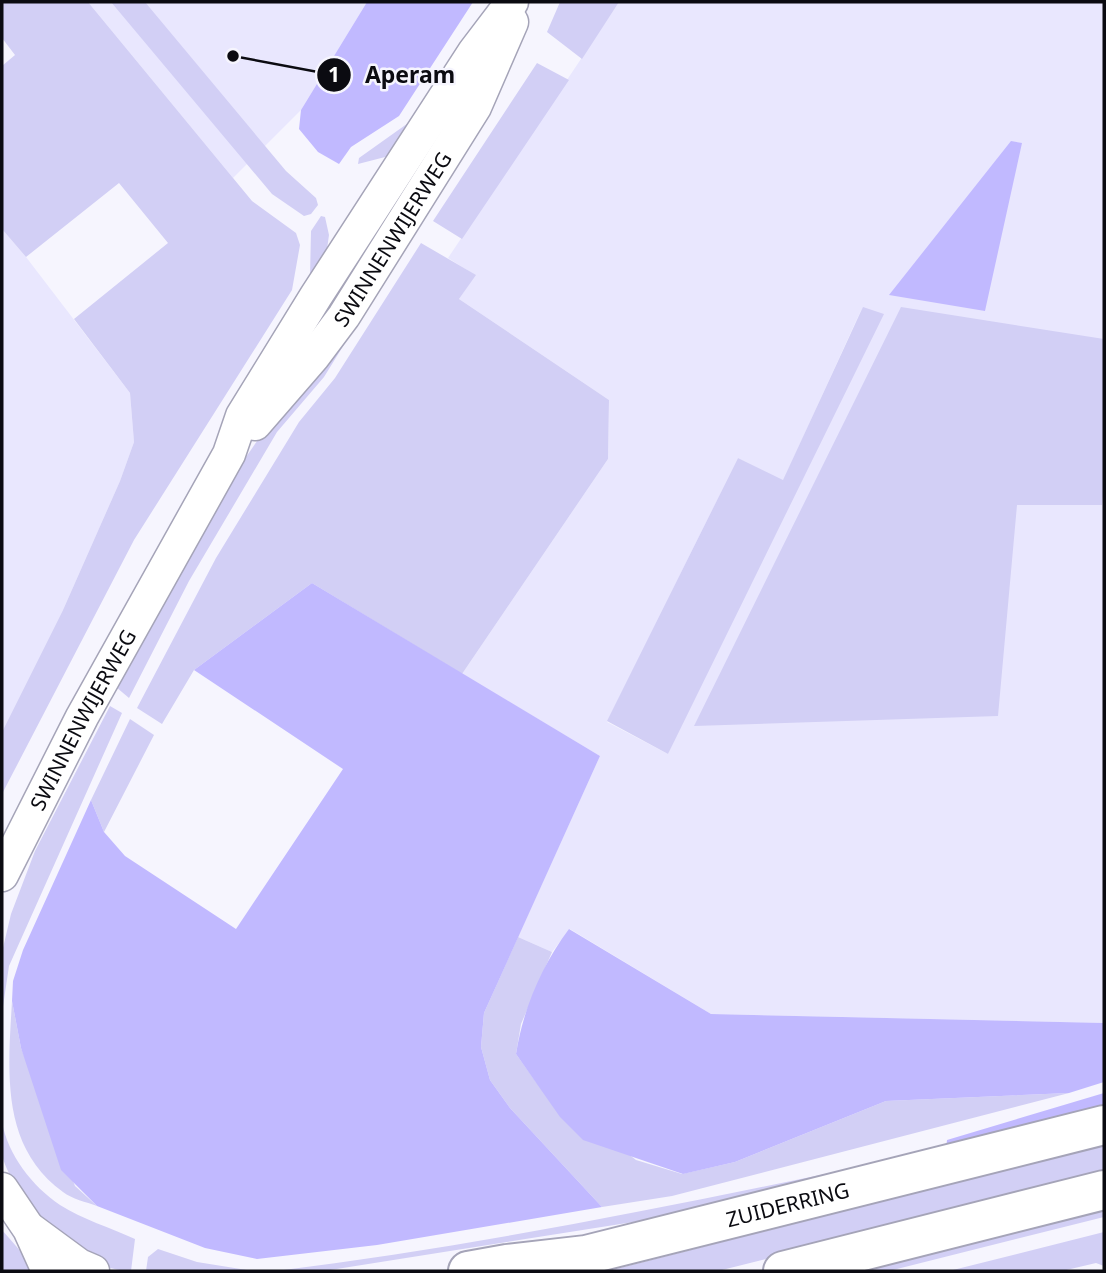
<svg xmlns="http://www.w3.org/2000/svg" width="1106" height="1273" font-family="'Noto Sans',sans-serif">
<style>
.built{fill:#e9e7fe;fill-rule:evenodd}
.green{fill:#d2cff5}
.forest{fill:#c1b9ff}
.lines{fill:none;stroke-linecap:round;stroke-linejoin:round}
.street-casing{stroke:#a5a4b8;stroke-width:35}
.secondary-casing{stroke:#a5a4b8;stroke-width:42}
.street{stroke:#fff;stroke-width:32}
.secondary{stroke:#fff;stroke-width:38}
.labels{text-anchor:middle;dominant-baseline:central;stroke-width:5;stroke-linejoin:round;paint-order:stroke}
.street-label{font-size:21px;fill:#0b0b11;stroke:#f6f5fe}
.leader{fill:none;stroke:#0b0b11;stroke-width:2.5}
.callout-dot{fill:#0b0b11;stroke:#f6f5fe;stroke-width:2.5}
.mark-label{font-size:21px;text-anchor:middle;font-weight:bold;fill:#fff}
.callout-label{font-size:23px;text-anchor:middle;font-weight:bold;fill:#0b0b11;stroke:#f6f5fe;stroke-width:5;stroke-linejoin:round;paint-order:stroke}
</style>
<rect width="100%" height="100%" fill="#f6f5fe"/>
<!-- built -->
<path class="built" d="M 88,2 L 367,2 L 301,110 L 233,178 Z
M 619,2 L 1104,2 L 1104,1023 L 711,1014 L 570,929 L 552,952 L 518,937 L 600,756 L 462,674 L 608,459 L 609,400 L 459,299 L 475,275 L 448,258 ZM 862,308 L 668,754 L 607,722 L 738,458 L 783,481 Z
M 2,229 L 26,257 L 130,393 L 134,442 L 120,481 L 63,610 L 2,732 Z"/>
<!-- green -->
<path class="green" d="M 2,2 L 88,2 L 252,201 L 296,233 L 300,245 L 292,290 L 134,540 L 2,794 L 2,732 L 63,610 L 120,481 L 134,442 L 130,393 L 74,319 L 168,243 L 119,183 L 26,257 L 2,229 L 2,66 L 15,55 L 2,38 Z
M 111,2 L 145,2 L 286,171 L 316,198 L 318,205 L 311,214 L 304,216 L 272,194 Z
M 560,2 L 619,2 L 582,59 L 547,32 Z
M 537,63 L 569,80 L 462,239 L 433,221 Z
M 411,121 L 389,156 L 358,164 L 359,158 Z
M 321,216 L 325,217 L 329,235 L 325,263 L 310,277 L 311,231 Z
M 421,243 L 476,275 L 459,299 L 609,400 L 608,459 L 462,674 L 312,583 L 194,670 L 162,724 L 137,708 L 216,558 L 299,422 L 335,378 Z
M 863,307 L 884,314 L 668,754 L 607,721 L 738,458 L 783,480 Z
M 901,307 L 1104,339 L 1104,486 L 1102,505 L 1017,505 L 998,716 L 694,726 Z
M 353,330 L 324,377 L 277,432 L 189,581 L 129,698 L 116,687 C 161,606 201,520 255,444 C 284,403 319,367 353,330 Z
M 110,706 L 122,713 L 9,966 L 2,1013 L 2,952 L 11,914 L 35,851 Z
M 130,719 L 154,735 L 104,832 L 91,800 Z
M 518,937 L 552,952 L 521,1024 L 516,1054 L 536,1082 L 636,1160 L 682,1174 L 735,1162 L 886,1101 L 1069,1093 L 672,1196 L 602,1207 L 510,1108 L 490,1080 L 481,1047 L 484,1013 Z
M 12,1001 L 21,1048 L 75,1186 L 97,1206 C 86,1202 72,1199 63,1192 C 0,1146 8,1071 12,1001 Z
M 2,1122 C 8,1155 32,1186 60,1205 C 82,1219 111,1228 135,1239 L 131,1271 C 115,1271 94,1264 81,1255 C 57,1240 6,1182 2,1154 C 0,1144 2,1132 2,1122 Z
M 1104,1145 L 1104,1175 L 718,1271 L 608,1271 Z
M 946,1149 L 684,1214 L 324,1271 L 276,1271 C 501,1243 723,1195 946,1149 Z
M 1104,1206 L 1104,1217 L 889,1271 L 848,1271 Z
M 2,1230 L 23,1254 L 33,1271 L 2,1271 Z
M 1104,1232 L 1104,1266 L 1096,1263 L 1062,1271 L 949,1271 Z
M 158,1249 L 197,1262 L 253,1271 L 146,1271 L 148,1257 Z"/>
<!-- forest -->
<path class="forest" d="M 367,2 L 473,2 L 399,116 L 351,147 L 339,164 L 318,152 L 299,129 L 301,110 Z
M 1011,141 L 1022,143 L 985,311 L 889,295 Z
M 312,583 L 600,756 L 484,1013 L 481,1047 L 490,1080 L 510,1108 L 602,1207 L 377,1245 L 257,1259 L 205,1248 L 97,1206 L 61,1170 L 21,1048 L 12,1001 L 13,981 L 23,950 L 91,800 L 104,832 L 125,856 L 236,929 L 343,769 L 194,670 Z
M 569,929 L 711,1014 L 1104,1023 L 1104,1082 L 1069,1093 L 886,1101 L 735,1162 L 683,1174 L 583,1140 L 560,1117 L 516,1054 C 523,1009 542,965 569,929 Z
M 1104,1093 L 1104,1109 L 946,1149 L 947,1140 Z"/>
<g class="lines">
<defs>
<g id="street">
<path id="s1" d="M 255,424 L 314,356 L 344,316 L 475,107 L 512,22"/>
<path id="s2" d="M 2,875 L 82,717 L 229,454 L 242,416 L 316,296 L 474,52 L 512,2"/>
<path d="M 2,1189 L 29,1229 L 48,1271"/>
<path d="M 30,1229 L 79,1265 L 93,1271"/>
</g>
<g id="secondary">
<path id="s3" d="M 468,1271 L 507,1264 L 586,1255 L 1104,1125"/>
<path d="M 783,1271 L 1104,1190"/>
</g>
</defs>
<!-- street casing -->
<use href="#street" class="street-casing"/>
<!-- secondary casing -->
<use href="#secondary" class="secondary-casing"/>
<!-- street -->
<use href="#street" class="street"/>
<!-- secondary -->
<use href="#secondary" class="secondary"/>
</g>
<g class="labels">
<!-- street labels -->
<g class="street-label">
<text stroke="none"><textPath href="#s1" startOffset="231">SWINNENWIJERWEG</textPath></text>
<text stroke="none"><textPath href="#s2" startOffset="175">SWINNENWIJERWEG</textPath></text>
<text stroke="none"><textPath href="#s3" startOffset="327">ZUIDERRING</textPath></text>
</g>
</g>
<!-- callouts -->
<path class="leader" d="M233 56L334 75"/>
<g class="callout-dot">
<circle cx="233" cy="56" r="7"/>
<circle cx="334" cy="75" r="18"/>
</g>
<g class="mark-label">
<text x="334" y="82">1</text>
</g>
<g class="callout-label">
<text x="410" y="83">Aperam</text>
</g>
<!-- border -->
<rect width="1106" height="1273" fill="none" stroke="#0b0b11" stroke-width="7"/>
</svg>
